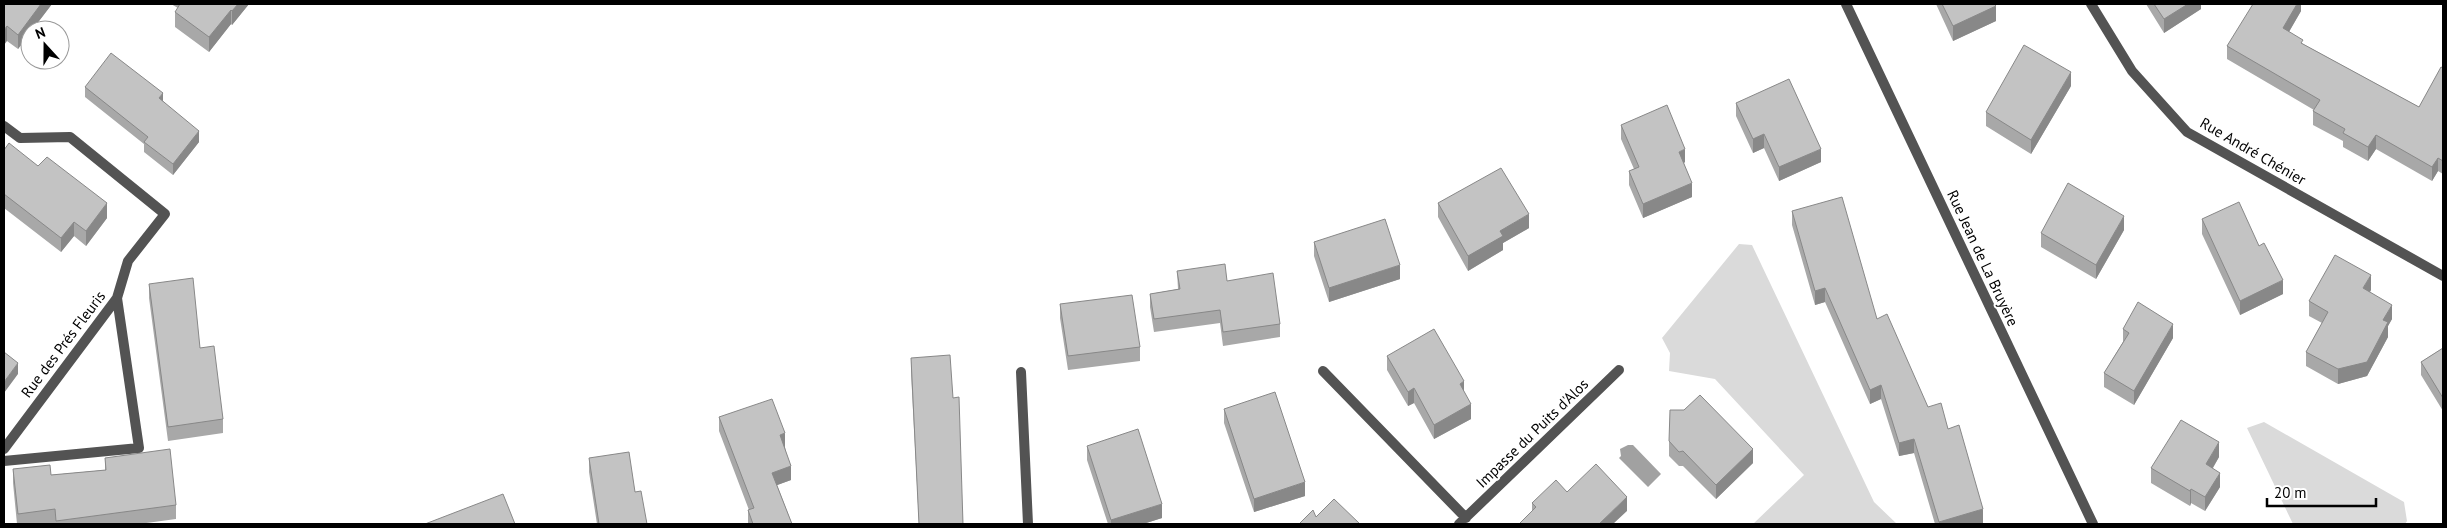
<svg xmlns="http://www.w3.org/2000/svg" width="2447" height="528" font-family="'PT Sans',sans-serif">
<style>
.green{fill:#dadada}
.water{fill:#a1a1a1}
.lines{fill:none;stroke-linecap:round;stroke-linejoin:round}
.street{stroke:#535353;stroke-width:10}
.wall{fill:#a8a8a8}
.shaded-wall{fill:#888}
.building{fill:#c3c3c3;stroke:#888}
.labels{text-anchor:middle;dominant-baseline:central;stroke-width:4;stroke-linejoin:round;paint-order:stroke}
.street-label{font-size:15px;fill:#000;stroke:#fff}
</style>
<rect width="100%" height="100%" fill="#fff"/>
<!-- green -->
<path class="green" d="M 1739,244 L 1752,245 L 1874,502 L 1897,524 L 1753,524 L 1804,475 L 1715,379 L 1669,371 L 1670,353 L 1662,338 Z
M 2264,422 L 2404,502 L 2407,521 L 2405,524 L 2293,524 L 2247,428 Z"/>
<!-- water -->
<path class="water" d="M 1628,445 L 1633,445 L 1661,474 L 1648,487 L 1619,458 L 1621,456 L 1620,449 Z"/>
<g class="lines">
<!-- street -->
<path class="street" d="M 1846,4 L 2093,524
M 2091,4 L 2132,71 L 2187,132 L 2443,276
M 4,126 L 20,138 L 70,137 L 165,214 L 128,261 L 117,298 L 4,449
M 1323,371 L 1466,518
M 1021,372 L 1028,524
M 4,461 L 139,448 L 117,298
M 1459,524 L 1619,370"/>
</g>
<!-- wall -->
<path class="wall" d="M 4,4 L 52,4 L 18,49 L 7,41 Z
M 171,4 L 249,4 L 232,25 L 231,24 L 209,52 L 175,27 L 175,12 L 178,8 Z
M 1936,4 L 1994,4 L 1996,21 L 1953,41 Z
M 2146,4 L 2201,4 L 2201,9 L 2164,33 Z
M 2301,4 L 2301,11 L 2289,32 L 2303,44 L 2419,107 L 2443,68 L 2443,174 L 2438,171 L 2432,181 L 2376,149 L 2368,161 L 2343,147 L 2343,141 L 2313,125 L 2313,111 L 2314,110 L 2227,59 L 2227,46 Z
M 2071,86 L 2031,154 L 1986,126 L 1986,112 Z
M 85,87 L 163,101 L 199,142 L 173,175 L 144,152 L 144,144 L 85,97 Z
M 1736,103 L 1821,162 L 1779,181 L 1764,148 L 1753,153 L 1736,116 Z
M 1621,125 L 1685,162 L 1684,163 L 1692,197 L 1643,218 L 1629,185 L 1629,171 L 1634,169 L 1621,139 Z
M 4,150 L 38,166 L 107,218 L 86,246 L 74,236 L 61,252 L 4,208 Z
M 1438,203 L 1529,228 L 1503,243 L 1503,250 L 1468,271 L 1438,217 Z
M 1792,211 L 1877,319 L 1928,407 L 1948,429 L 1983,523 L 1978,524 L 1935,524 L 1914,453 L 1899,456 L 1881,399 L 1870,404 L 1825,302 L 1815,305 L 1792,225 Z
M 2202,219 L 2259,246 L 2283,294 L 2240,315 L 2202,234 Z
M 2124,230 L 2096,279 L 2041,247 L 2041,233 Z
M 1314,242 L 1400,279 L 1329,302 L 1314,256 Z
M 1177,271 L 1227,281 L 1280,324 L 1280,337 L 1223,346 L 1220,323 L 1154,332 L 1150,307 L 1150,294 L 1178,289 Z
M 149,284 L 200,348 L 223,419 L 223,433 L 168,441 L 149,298 Z
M 2371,290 L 2370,292 L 2392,319 L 2388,326 L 2388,337 L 2367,376 L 2338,384 L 2306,366 L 2306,352 L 2322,323 L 2309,316 L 2309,301 Z
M 1060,304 L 1140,347 L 1140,361 L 1068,370 L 1060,318 Z
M 2123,329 L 2173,338 L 2134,405 L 2104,387 L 2104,373 L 2123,342 Z
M 2443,348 L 2443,411 L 2421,375 L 2421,362 Z
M 1387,356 L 1464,392 L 1471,419 L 1434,439 L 1414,403 L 1408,406 L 1387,370 Z
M 911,358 L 953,398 L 963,524 L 919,524 L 911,372 Z
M 1224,409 L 1305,496 L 1254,512 L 1224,423 Z
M 719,417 L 785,447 L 791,480 L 777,485 L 792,524 L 748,524 L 748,510 L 749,510 L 719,431 Z
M 1669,441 L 1753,463 L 1716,499 L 1683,466 L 1679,466 L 1669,456 Z
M 1087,446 L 1162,518 L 1143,524 L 1108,524 L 1087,460 Z
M 2219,457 L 2213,468 L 2220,487 L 2205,511 L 2191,503 L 2190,506 L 2151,483 L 2151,468 Z
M 105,458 L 176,505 L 176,519 L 139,524 L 17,524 L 13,483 L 13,469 L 51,475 L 105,470 Z
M 589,458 L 635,492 L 647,524 L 597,524 L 589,472 Z
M 1567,492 L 1627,511 L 1532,511 L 1532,503 Z"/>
<!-- shaded-wall -->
<path class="shaded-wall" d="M 41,4 L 52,4 L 32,30 L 30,30 L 30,33 L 18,49 L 18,35 Z
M 238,4 L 249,4 L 232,25 L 232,11 Z
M 2188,4 L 2201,4 L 2201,9 L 2164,33 L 2164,19 Z
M 2297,4 L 2301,4 L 2301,11 L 2283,42 L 2283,28 Z
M 1996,6 L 1996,21 L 1953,41 L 1953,26 Z
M 231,10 L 231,24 L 209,52 L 209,37 Z
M 7,26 L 7,41 L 4,45 L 4,30 Z
M 2071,72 L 2071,86 L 2031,154 L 2031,140 Z
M 163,93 L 163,103 L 159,98 Z
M 199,131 L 199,142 L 173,175 L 173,164 Z
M 1764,134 L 1764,148 L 1753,153 L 1753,139 Z
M 2376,135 L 2376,149 L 2368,161 L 2368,147 Z
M 1685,149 L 1685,162 L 1679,166 L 1679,152 Z
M 1821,149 L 1821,162 L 1779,181 L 1779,167 Z
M 2438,158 L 2438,171 L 2432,181 L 2432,167 Z
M 1692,183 L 1692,197 L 1643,218 L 1643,204 Z
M 107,203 L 107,218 L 86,246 L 86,231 Z
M 1529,214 L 1529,228 L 1503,243 L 1503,250 L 1468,271 L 1468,256 L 1500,231 Z
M 2124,216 L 2124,230 L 2096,279 L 2096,265 Z
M 74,222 L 74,236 L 61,252 L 61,238 Z
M 1400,265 L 1400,279 L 1329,302 L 1329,288 Z
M 2371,275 L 2371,290 L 2363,302 L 2363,288 Z
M 2283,280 L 2283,294 L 2240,315 L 2240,301 Z
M 1825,288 L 1825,302 L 1815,305 L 1815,291 Z
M 2392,305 L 2392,319 L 2388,326 L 2388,337 L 2367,376 L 2338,384 L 2338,369 L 2383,320 Z
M 2173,324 L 2173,338 L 2134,405 L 2134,391 Z
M 18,363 L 18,374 L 4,393 L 4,382 Z
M 1464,381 L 1464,396 L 1460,384 Z
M 1881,385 L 1881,399 L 1870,404 L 1870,390 Z
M 1414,388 L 1414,403 L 1408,406 L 1408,392 Z
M 1471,404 L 1471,419 L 1434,439 L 1434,425 Z
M 785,433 L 785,447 L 780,449 L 780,435 Z
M 1914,439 L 1914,453 L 1899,456 L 1899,443 Z
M 2219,442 L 2219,457 L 2206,479 L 2206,464 Z
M 1753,449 L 1753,463 L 1716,499 L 1716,485 Z
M 791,466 L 791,480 L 772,487 L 772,473 Z
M 2220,473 L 2220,487 L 2205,511 L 2205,497 Z
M 1305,482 L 1305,496 L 1254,512 L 1254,499 Z
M 2191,489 L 2191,503 L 2190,506 L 2190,491 Z
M 1627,497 L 1627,511 L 1613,524 L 1599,524 Z
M 1162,504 L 1162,518 L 1143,524 L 1111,524 L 1111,520 Z
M 1983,509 L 1983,523 L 1978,524 L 1939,524 L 1939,522 Z"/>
<!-- building -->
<path class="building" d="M 4,4 L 41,4 L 18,35 L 7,26 L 4,30 Z
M 180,4 L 238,4 L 232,11 L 231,10 L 209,37 L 175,12 Z
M 1942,4 L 1994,4 L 1996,6 L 1953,26 Z
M 2154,4 L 2188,4 L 2164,19 Z
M 2253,4 L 2297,4 L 2283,28 L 2303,40 L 2301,43 L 2419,107 L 2441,67 L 2443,68 L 2443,161 L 2438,158 L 2432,167 L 2376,135 L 2368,147 L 2343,133 L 2345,129 L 2313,111 L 2320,100 L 2227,46 Z
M 2024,45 L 2071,72 L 2031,140 L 1986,112 Z
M 111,53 L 163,93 L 159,98 L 199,131 L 173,164 L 144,142 L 148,137 L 85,87 Z
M 1789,79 L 1821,149 L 1779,167 L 1764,134 L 1753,139 L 1736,103 Z
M 1667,105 L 1685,149 L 1679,152 L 1692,183 L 1643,204 L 1629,171 L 1639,167 L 1621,125 Z
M 9,143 L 38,166 L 47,157 L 107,203 L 86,231 L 74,222 L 61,238 L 4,194 L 4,150 Z
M 1501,168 L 1529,214 L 1500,231 L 1503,236 L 1468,256 L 1438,203 Z
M 2068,183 L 2124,216 L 2096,265 L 2041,233 Z
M 1842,197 L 1877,319 L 1887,314 L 1928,407 L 1941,403 L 1948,429 L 1959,425 L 1983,509 L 1939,522 L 1914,439 L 1899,443 L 1881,385 L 1870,390 L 1825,288 L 1815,291 L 1792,211 Z
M 2239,202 L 2259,246 L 2264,243 L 2283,280 L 2240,301 L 2202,219 Z
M 1385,219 L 1400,265 L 1329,288 L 1314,242 Z
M 2335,255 L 2371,275 L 2363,288 L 2392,305 L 2383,320 L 2388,322 L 2367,362 L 2338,369 L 2306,352 L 2328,312 L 2309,301 Z
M 1225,264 L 1227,281 L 1273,273 L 1280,324 L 1223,332 L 1220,310 L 1154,319 L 1150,294 L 1180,289 L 1177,271 Z
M 193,278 L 200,348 L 214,346 L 223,419 L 168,427 L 149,284 Z
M 1132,295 L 1140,347 L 1068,356 L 1060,304 Z
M 2138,302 L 2173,324 L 2134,391 L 2104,373 L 2129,333 L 2123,329 Z
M 1434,329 L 1464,381 L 1460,384 L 1471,404 L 1434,425 L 1414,388 L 1408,392 L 1387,356 Z
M 2443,348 L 2443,398 L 2421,362 Z
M 4,352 L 18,363 L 4,382 Z
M 950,355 L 953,398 L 959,397 L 963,524 L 919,524 L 911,358 Z
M 1275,392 L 1305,482 L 1254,499 L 1224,409 Z
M 1700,395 L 1753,449 L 1716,485 L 1683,451 L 1679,452 L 1669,441 L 1670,410 L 1684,410 Z
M 772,399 L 785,433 L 780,435 L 791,466 L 772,473 L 792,524 L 753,524 L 748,510 L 754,508 L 719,417 Z
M 2181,420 L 2219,442 L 2206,464 L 2220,473 L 2205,497 L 2191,489 L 2190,491 L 2151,468 Z
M 1138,429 L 1162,504 L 1111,520 L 1087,446 Z
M 170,449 L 176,505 L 56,521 L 55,509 L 18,514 L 13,469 L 50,465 L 51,475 L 106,470 L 105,458 Z
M 629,452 L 635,492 L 641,491 L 647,524 L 599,524 L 589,458 Z
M 1596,464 L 1627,497 L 1599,524 L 1519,524 L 1536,507 L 1532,503 L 1556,480 L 1567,492 Z
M 503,494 L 515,524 L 425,524 Z
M 1334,499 L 1360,524 L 1299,524 L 1313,510 L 1316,517 Z"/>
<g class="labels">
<!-- street labels -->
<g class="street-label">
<text transform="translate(2253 151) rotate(30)">Rue André Chénier</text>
<text transform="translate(1983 258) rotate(65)">Rue Jean de La Bruyère</text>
<text transform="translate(63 344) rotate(-53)">Rue des Prés Fleuris</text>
<text transform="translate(1532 433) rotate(-44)">Impasse du Puits d'Alos</text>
</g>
</g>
<!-- border -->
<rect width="2447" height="528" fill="none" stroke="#000000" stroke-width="10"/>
<!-- north arrow -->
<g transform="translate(45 45) rotate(339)"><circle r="24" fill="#ffffff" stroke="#999999"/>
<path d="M0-4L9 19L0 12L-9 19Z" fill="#000000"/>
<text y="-8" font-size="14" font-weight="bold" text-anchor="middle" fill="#000000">N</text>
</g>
<!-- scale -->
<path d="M2267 498v8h109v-8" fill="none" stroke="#000000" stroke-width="2.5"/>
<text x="2274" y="498" font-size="15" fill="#000000" stroke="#ffffff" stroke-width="4" paint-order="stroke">20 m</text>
</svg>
